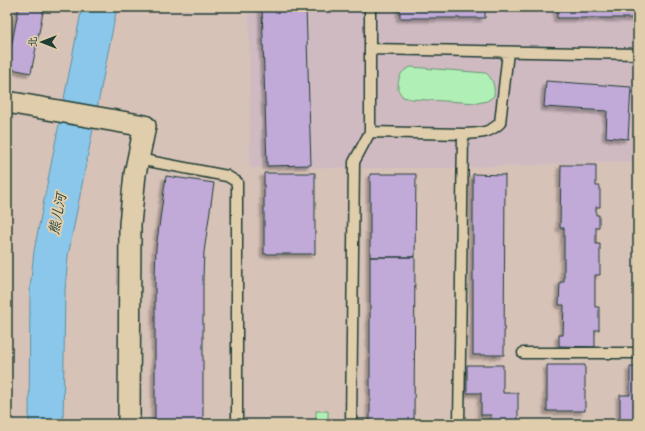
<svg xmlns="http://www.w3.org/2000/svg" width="645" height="431" font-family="Delius,'LXGW WenKai TC',sans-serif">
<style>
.built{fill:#d0bac2}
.green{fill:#b0efb6;stroke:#689675}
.water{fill:#8ac7ea;stroke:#5f90a1}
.building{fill:#c1a9d8;stroke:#1f3d34;filter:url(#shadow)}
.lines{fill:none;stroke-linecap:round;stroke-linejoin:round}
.lane-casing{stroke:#1f3d34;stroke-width:13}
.street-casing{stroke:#1f3d34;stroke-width:24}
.lane{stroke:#e0cdab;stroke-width:10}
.street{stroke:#e0cdab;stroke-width:21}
.labels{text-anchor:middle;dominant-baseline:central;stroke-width:4;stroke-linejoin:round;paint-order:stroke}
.water-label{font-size:14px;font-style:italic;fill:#24443d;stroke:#e0cdab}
</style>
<defs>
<filter id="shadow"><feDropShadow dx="-3.5" dy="3.5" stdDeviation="1" flood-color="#0004"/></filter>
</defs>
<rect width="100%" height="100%" fill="#d7c2b8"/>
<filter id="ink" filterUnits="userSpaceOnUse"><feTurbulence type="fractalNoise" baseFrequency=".025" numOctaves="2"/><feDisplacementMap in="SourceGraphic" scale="8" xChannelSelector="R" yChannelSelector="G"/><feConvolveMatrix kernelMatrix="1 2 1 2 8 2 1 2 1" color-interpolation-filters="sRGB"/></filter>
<g filter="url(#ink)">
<!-- built -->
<path class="built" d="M 249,7 L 638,7 L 638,161 L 451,168 L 250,168 Z"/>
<!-- green -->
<path class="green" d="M 411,67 L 486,73 C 493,79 495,86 494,96 L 487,101 L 478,103 L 411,99 L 403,97 L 398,90 C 398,79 399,71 411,67 Z
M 316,411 L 328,411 L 328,424 L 316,424 Z"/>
<!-- water -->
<path class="water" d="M 82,7 L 117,7 L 68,256 L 65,291 L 63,424 L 29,424 L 30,289 L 34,251 Z"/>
<!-- building -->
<path class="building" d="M 19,7 L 44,7 L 31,73 L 7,68 Z
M 262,7 L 306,7 L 311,165 L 267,166 Z
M 400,7 L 485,7 L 485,18 L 400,18 Z
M 557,7 L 638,7 L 638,18 L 557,18 Z
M 546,81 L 631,87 L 628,139 L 606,137 L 607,111 L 544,107 Z
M 561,165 L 596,165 L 596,186 L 600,186 L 600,207 L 596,207 L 596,215 L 599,215 L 599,227 L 596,227 L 596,244 L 600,244 L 600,275 L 595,275 L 595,307 L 599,307 L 599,330 L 595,330 L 595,347 L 559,346 L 559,335 L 563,335 L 564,305 L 559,305 L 560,282 L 564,282 L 564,228 L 560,228 Z
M 264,173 L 315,173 L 315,254 L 264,254 Z
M 370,174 L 416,174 L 415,257 L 370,257 Z
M 473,174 L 505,175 L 504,355 L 473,355 Z
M 166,176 L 214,183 L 204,252 L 203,278 L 203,424 L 155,424 L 155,277 L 156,248 Z
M 370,257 L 415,257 L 414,424 L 370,424 Z
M 467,365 L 503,365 L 503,393 L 518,393 L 518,424 L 491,424 L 491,415 L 481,415 L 481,393 L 467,393 Z
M 547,365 L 585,365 L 585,411 L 547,411 Z
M 630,367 L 638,367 L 638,424 L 620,424 L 620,395 L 630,395 Z"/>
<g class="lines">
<defs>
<path id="lane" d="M 370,7 L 370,132 L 463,134 L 459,424
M 370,49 L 638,54
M 463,134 C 480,133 488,134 500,123 L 508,52
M 138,159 L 227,176 L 237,182 L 237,424
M 523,353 L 638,353
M 351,424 L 354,162 L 370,132"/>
<path id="street" d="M 7,102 L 145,126 L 135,174 L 130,224 L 129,424"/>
</defs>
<!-- lane casing -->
<use href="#lane" class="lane-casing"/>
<!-- street casing -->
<use href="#street" class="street-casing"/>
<!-- lane -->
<use href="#lane" class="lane"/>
<!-- street -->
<use href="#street" class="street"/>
</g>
</g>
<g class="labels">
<!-- water labels -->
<g class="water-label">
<text transform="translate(57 214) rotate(-79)">熊儿河</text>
</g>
</g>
<!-- margin -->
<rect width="645" height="431" fill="none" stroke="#e0cdab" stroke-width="24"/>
<rect x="12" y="12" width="621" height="407" fill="none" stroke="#1f3d34" stroke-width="1.5" filter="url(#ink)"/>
<!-- north arrow -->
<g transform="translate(42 42) rotate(270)" stroke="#e0cdab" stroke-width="3" paint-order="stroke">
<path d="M0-3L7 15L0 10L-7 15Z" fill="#1f3d34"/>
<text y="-6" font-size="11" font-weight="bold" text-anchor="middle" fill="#1f3d34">北</text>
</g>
</svg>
